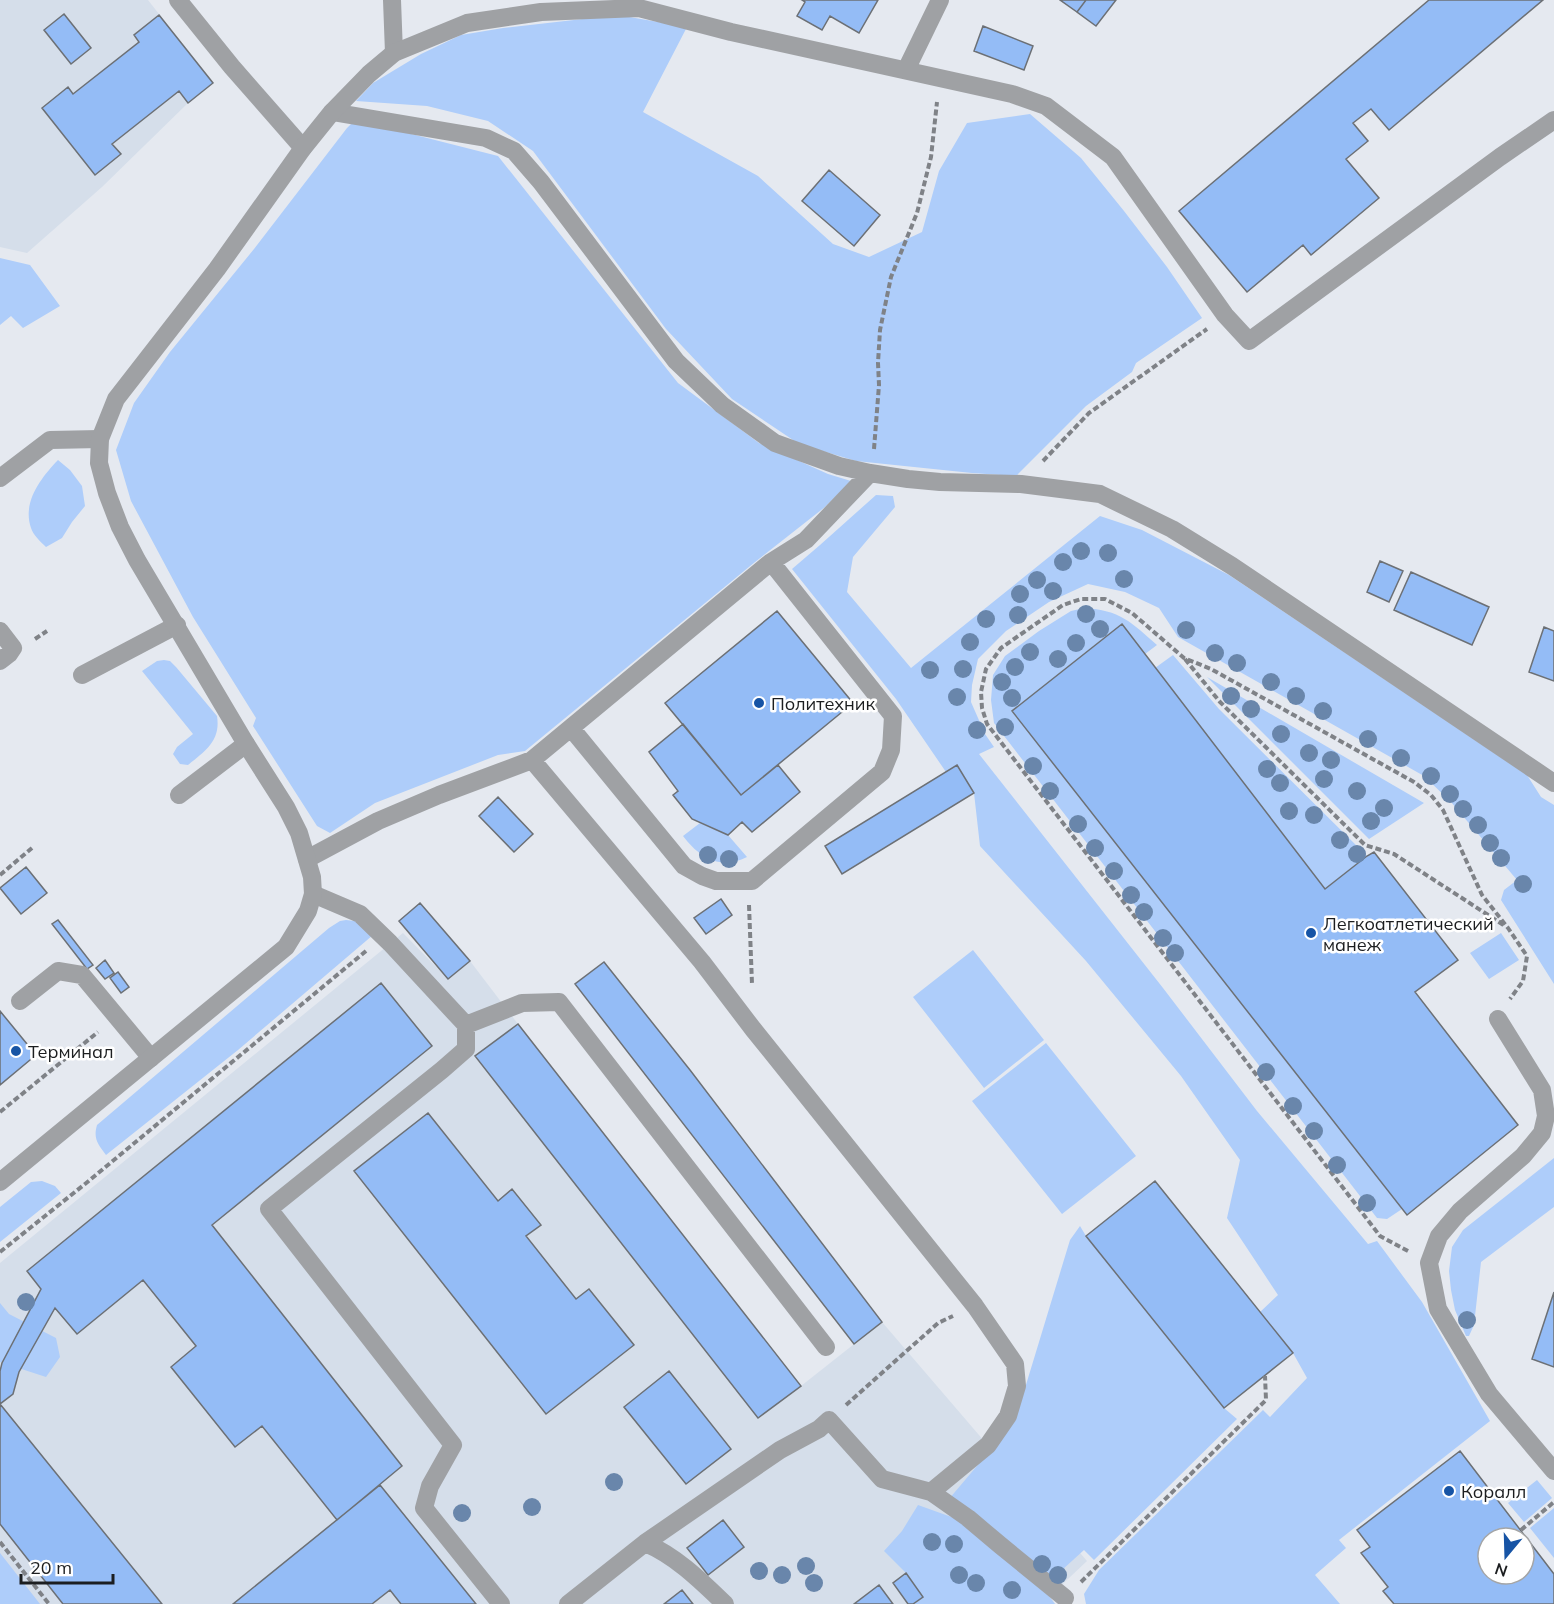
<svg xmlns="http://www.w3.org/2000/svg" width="1554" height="1604" font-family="Mulish,sans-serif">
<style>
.built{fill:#d5deea}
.green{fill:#aecdfa}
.building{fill:#94bcf6;stroke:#6c7075;stroke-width:1.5;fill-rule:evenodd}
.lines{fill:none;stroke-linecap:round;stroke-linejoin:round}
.path{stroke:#7f8287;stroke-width:4;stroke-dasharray:6 3;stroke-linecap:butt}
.lane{stroke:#9fa1a4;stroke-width:18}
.street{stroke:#9fa1a4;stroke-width:18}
.tree{fill:#6986ab}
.poi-dot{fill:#1754a5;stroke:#fff;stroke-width:2}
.labels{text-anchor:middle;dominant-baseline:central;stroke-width:5;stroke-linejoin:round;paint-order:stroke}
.poi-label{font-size:18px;fill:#1c1e20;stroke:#fff;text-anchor:start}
</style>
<rect width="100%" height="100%" fill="#e5e9f0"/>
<!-- built -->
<path class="built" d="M 0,0 L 148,0 L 213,83 L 188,103 L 102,187 L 27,253 L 0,247 Z
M 403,933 L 448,979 L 470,961 L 518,1024 L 801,1386 L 882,1322 L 1087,1561 L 1050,1596 L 1055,1604 L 0,1604 L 0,1263 Z"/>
<!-- green -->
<path class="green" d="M 618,15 L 687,27 L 643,112 L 758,176 L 833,244 L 869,257 L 922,232 L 939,171 L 967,123 L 1030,114 L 1081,158 L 1124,211 L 1167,267 L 1202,318 L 1136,363 L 1132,372 L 1086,406 L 1016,476 L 972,473 L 856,461 L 799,444 L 732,399 L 666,329 L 533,151 L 488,121 L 427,106 L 356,101 L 373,83 L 421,54 L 461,35 L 503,28 Z
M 353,122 L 376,125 L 498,156 L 678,383 L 759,443 L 828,474 L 851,481 L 825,507 L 755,562 L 525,751 L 498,755 L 375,803 L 330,833 L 317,826 L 253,726 L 256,718 L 193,617 L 131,501 L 116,450 L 134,403 L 170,352 L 254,249 L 347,128 Z
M 0,258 L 30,265 L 60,306 L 23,328 L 11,316 L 0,325 Z
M 58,460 L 70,470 L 82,486 L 85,506 L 72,522 L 62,538 L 46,547 C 41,542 33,535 31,528 C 22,502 41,478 58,460 Z
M 876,495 L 893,496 L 895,507 L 853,557 L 847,592 L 911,668 L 1100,516 L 1142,530 L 1229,575 L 1527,775 L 1541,797 L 1554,805 L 1554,984 L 1501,900 L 1504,890 L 1517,880 L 1451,802 L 1424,776 L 1178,637 L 1159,608 L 1125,592 L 1088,584 L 1049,602 L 1006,631 L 978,659 L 972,685 L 971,702 L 985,734 L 994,747 L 979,754 L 1163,988 L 1257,1111 L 1368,1244 L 1377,1241 L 1422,1302 L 1490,1421 L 1339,1540 L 1346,1548 L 1315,1575 L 1340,1604 L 1086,1604 L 1084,1594 L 1099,1570 L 1263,1410 L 1270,1417 L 1307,1378 L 1293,1353 L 1260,1312 L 1278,1295 L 1227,1218 L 1240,1160 L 1181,1076 L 1086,961 L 980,846 L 974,793 L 957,766 L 946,772 L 896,699 L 792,569 L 820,545 Z
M 1084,608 C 1120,610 1131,622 1157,645 L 1145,654 L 1122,625 L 1012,711 L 1402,1209 L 1387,1219 L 1377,1218 L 994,723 L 991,700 L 993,675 L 1005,656 L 1039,631 L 1071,611 Z
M 1173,655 L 1219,709 L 1367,856 L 1325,889 L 1155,668 Z
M 164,660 L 170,661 L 176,667 L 217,716 C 221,741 205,751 188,765 L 180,764 L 173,754 L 177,747 L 193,734 L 142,671 L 157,661 Z
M 1207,677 L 1424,803 L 1369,839 Z
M 700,823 L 728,835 L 747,857 C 720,871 699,857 683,836 Z
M 346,920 L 355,921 L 373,935 L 238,1050 L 106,1155 C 98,1144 93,1139 97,1125 L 329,928 L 340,921 Z
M 1501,933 L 1519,960 L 1489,979 L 1470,953 Z
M 973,950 L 1044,1040 L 984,1088 L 913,997 Z
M 1046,1043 L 1136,1156 L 1062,1214 L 972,1101 Z
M 1554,1158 L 1554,1207 L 1481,1262 L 1474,1325 L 1469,1336 L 1466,1336 L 1455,1310 L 1451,1290 L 1449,1271 L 1452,1247 L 1463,1230 Z
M 42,1181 L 55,1186 L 61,1193 L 0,1242 L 0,1207 L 31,1182 Z
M 1080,1226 L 1086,1236 L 1224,1408 L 1237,1419 L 1094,1560 L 1084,1550 L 1051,1580 L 949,1499 L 1015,1421 L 1070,1240 Z
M 0,1303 L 9,1314 L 56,1338 L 60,1357 L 46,1377 L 0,1362 Z
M 1537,1480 L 1552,1498 L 1524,1522 L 1508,1503 Z
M 918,1505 L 957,1519 L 1049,1596 L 1055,1604 L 913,1604 L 906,1573 L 884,1551 L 902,1531 Z
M 1554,1508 L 1554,1558 L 1530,1528 Z
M 0,1553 L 40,1604 L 0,1604 Z"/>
<!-- building -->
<path class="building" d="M 802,0 L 878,0 L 859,33 L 830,16 L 822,30 L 797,16 L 805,2 Z
M 1060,0 L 1086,0 L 1077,12 Z
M 1086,0 L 1116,0 L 1096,26 L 1077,12 Z
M 1429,0 L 1543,0 L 1389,130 L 1371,109 L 1353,123 L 1368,141 L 1346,159 L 1379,198 L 1311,255 L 1303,245 L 1247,292 L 1179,211 Z
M 64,14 L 91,48 L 71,64 L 44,30 Z
M 159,15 L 213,83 L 188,103 L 179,91 L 112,144 L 121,154 L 95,175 L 42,108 L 68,87 L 73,94 L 139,42 L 134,35 Z
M 983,26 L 1033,46 L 1024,70 L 974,51 Z
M 829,170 L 880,215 L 854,246 L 802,201 Z
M 1380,561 L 1403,571 L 1389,602 L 1367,592 Z
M 1411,572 L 1489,607 L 1472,645 L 1394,610 Z
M 777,611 L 853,703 L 741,795 L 665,703 Z
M 1122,624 L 1325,889 L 1367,856 L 1374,852 L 1458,960 L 1415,992 L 1518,1125 L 1407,1215 L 1012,711 Z
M 1544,627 L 1554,631 L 1554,681 L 1529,672 Z
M 683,724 L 741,795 L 778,765 L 800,792 L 752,832 L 742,822 L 728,835 L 692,819 L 673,795 L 678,791 L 649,752 Z
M 957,765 L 974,793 L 842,874 L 825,846 Z
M 498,797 L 533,834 L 514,852 L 479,816 Z
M 26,867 L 47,893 L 21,914 L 0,888 Z
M 721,899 L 732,915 L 706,934 L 694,918 Z
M 420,903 L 470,961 L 448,979 L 399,921 Z
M 58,920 L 93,965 L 87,969 L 52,924 Z
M 105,960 L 114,973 L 105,979 L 96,968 Z
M 604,962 L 690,1070 L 882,1322 L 854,1344 L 575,984 Z
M 118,972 L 129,987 L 121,993 L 110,978 Z
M 381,983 L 432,1046 L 212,1225 L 402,1466 L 337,1520 L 262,1426 L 235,1447 L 171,1367 L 196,1346 L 143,1280 L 77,1334 L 55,1308 L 19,1372 L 13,1394 L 0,1404 L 0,1371 L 2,1363 L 41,1289 L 27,1271 Z
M 0,1011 L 36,1055 L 0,1085 Z
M 518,1024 L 801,1386 L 758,1418 L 475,1056 Z
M 428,1113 L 498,1201 L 512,1189 L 541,1225 L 526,1236 L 576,1299 L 589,1289 L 634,1345 L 546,1414 L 354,1171 Z
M 1155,1181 L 1293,1353 L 1224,1408 L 1086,1236 Z
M 1554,1292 L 1554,1367 L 1532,1359 Z
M 669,1371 L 731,1449 L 686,1484 L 624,1407 Z
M 0,1404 L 162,1604 L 63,1604 L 0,1524 Z
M 1460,1451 L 1554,1574 L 1554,1604 L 1394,1604 L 1383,1591 L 1388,1587 L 1361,1553 L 1370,1547 L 1357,1530 ZM 1488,1538 L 1524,1538 L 1524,1574 L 1488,1574 Z
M 380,1485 L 476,1604 L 401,1604 L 390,1590 L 372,1604 L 233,1604 Z
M 723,1520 L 744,1547 L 708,1575 L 687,1548 Z
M 906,1573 L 923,1597 L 913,1604 L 908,1604 L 893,1583 Z
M 879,1585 L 893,1604 L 854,1604 Z
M 682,1590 L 693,1604 L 664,1604 Z"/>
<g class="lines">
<!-- path -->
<path class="path" d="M 874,449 L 879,385 L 878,363 L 880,330 L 891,277 L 917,213 L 931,157 L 937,102
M 1043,461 L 1089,413 L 1207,329
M 35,639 L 47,631
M 1185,659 L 1220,702 L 1365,845 L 1394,854 L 1505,926
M 0,875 L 32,848
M 749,905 L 752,984
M 0,1112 L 98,1032
M 1408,1251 L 1380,1236 L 987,724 L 982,708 L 981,692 L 986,669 L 1001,648 L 1063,605 L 1081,599 L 1105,599 L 1132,613 L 1184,658 L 1211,669 L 1414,782 L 1431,795 L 1443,810 L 1482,895 L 1508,928 L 1527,956 L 1523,981 L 1510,999
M 0,1252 L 85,1184 L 366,951
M 846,1405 L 938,1323 L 953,1316
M 1521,1530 L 1554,1502
M 0,1542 L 49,1604
M 1081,1582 L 1266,1400 L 1265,1376"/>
<!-- lane -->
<path class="lane" d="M 178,0 L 232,67 L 303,148
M 392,0 L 394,53
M 332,112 L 486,138 L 514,151 L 541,182 L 676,361 L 722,405 L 775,443 L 839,466 L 870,473
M 0,478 L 50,440 L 100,439
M 0,631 L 13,648 L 9,654 L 0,661
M 82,675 L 177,625
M 571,728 L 684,866 L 702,876 L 716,881 L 752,881 L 882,772 L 891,750 L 893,716 L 771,562
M 532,760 L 702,962 L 753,1029 L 975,1306 L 1015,1364 L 1017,1386 L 1008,1416 L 988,1445 L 931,1492
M 179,795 L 246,744
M 307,859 L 378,821 L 439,795 L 532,760 L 754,576 L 771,562 L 806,540 L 870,473 L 908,479 L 940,482 L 1021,484 L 1100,494 L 1172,529 L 1232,566 L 1554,783
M 313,894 L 360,914 L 390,943 L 466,1025 L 522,1003 L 559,1002 L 826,1347
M 20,1001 L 58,971 L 82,975 L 151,1058
M 1498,1019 L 1542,1090 L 1546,1116 L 1542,1133 L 1523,1156 L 1460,1211 L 1439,1236 L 1429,1263 L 1438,1309 L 1489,1394 L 1554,1471
M 466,1025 L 466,1049 L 442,1070 L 269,1209 L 453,1445 L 430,1486 L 424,1508 L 501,1604
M 645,1543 C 676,1556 701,1581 725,1604
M 568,1604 L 645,1543 L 780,1450 L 819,1429 L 829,1420 L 882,1479 L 931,1492 L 968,1518 L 1000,1545 L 1065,1598"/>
<!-- street -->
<path class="street" d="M 906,70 L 940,0
M 0,1182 L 286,947 L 308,911 L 313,894 L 312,877 L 299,833 L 286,807 L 246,744 L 137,560 L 120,527 L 107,493 L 99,463 L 100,439 L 116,399 L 217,269 L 303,148 L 332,112 L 369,74 L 394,53 L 467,23 L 541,12 L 639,8 L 731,32 L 1012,94 L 1046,106 L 1113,157 L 1225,315 L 1249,341 L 1500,157 L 1554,120"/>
</g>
<!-- trees -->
<g class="tree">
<circle cx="1081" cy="551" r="9"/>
<circle cx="1108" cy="553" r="9"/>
<circle cx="1063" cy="562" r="9"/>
<circle cx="1124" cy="579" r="9"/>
<circle cx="1037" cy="580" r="9"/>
<circle cx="1053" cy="591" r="9"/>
<circle cx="1020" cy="594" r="9"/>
<circle cx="1086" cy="614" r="9"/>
<circle cx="1018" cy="615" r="9"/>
<circle cx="986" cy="619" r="9"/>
<circle cx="1100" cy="629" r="9"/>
<circle cx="1186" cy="630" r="9"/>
<circle cx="970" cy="642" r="9"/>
<circle cx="1076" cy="643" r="9"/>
<circle cx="1030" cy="652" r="9"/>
<circle cx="1215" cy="653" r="9"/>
<circle cx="1058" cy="659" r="9"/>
<circle cx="1237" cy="663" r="9"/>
<circle cx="1015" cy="667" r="9"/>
<circle cx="963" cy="669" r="9"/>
<circle cx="930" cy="670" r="9"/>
<circle cx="1002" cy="682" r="9"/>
<circle cx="1271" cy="682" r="9"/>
<circle cx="1231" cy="696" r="9"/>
<circle cx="1296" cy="696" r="9"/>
<circle cx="957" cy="697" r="9"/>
<circle cx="1012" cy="698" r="9"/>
<circle cx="1251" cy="709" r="9"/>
<circle cx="1323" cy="711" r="9"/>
<circle cx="1005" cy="727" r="9"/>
<circle cx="977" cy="730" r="9"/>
<circle cx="1281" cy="734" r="9"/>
<circle cx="1368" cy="739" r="9"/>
<circle cx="1309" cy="753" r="9"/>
<circle cx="1401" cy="758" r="9"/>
<circle cx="1331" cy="760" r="9"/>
<circle cx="1033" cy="766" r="9"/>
<circle cx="1267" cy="769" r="9"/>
<circle cx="1431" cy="776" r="9"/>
<circle cx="1324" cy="779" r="9"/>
<circle cx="1280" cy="783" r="9"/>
<circle cx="1050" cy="791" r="9"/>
<circle cx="1357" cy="791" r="9"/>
<circle cx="1450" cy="794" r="9"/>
<circle cx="1384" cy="808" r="9"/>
<circle cx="1463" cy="809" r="9"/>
<circle cx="1289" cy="811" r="9"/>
<circle cx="1314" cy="815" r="9"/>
<circle cx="1371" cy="821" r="9"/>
<circle cx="1078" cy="824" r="9"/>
<circle cx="1478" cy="825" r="9"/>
<circle cx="1340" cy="840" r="9"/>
<circle cx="1490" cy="843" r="9"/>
<circle cx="1095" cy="848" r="9"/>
<circle cx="1357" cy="854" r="9"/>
<circle cx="708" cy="855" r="9"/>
<circle cx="1501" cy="858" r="9"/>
<circle cx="729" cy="859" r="9"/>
<circle cx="1114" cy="871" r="9"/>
<circle cx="1523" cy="884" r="9"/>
<circle cx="1131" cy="895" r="9"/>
<circle cx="1144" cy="912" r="9"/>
<circle cx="1163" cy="938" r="9"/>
<circle cx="1175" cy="953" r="9"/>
<circle cx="1266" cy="1072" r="9"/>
<circle cx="1293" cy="1106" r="9"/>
<circle cx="1314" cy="1131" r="9"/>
<circle cx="1337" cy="1165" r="9"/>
<circle cx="1367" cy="1203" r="9"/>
<circle cx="26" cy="1302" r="9"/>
<circle cx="1467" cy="1320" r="9"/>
<circle cx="614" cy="1482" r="9"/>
<circle cx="532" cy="1507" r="9"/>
<circle cx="462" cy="1513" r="9"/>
<circle cx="932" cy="1542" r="9"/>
<circle cx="954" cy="1544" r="9"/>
<circle cx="1042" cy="1564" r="9"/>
<circle cx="806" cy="1566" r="9"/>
<circle cx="759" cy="1571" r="9"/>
<circle cx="782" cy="1575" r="9"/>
<circle cx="959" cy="1575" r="9"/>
<circle cx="1058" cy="1575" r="9"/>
<circle cx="814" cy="1583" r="9"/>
<circle cx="976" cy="1583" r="9"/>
<circle cx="1012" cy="1590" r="9"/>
</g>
<!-- markers -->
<g class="poi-dot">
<circle cx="759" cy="703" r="6"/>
<circle cx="1311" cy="933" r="6"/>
<circle cx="16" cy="1051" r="6"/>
<circle cx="1449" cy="1491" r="6"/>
</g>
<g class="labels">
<!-- poi labels -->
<g class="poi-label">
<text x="771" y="703">Политехник</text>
<text x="1323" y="923">Легкоатлетический<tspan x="1323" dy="21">манеж</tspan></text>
<text x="28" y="1051">Терминал</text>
<text x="1461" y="1491">Коралл</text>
</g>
</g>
<!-- north arrow -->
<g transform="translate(1506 1556) rotate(199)"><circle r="28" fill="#ffffff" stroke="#a4a5a6" stroke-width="1.5"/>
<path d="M0-4.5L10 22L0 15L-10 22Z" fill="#1754a5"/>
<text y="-9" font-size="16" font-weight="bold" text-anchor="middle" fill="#1c1e20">N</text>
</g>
<!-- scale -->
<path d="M21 1574v9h92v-9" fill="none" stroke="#1c1e20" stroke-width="3"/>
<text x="30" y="1574" font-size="18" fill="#1c1e20" stroke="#ffffff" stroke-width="4.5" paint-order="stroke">20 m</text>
</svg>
